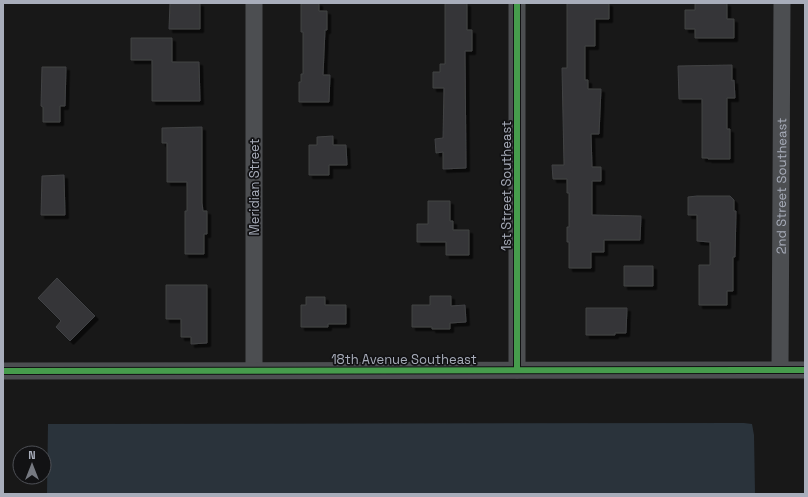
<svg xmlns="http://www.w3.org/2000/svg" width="808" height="497" font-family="'Space Grotesk',sans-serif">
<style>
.water{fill:#2a333b}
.building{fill:#363637;stroke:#414244;filter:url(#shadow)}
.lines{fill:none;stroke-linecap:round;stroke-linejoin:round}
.minor{stroke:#4c4e51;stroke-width:17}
.cycleway-casing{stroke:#121214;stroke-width:8}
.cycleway{stroke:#469c4c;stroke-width:6}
.labels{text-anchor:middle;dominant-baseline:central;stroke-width:3.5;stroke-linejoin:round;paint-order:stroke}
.street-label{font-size:13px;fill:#a8adba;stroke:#121214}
</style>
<defs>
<filter id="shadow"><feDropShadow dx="3.5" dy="3.5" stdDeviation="0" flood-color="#0009"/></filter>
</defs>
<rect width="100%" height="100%" fill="#181818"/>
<!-- water -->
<path class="water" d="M 744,423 L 752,424 L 754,435 L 755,494 L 47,494 L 48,424 Z"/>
<!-- building -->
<path class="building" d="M 170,3 L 200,3 L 200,29 L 169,29 Z
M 301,3 L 319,3 L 319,11 L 327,11 L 327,30 L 325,30 L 323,75 L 330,75 L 329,102 L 299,102 L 299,82 L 301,82 L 301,74 L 303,74 L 303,32 L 301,32 Z
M 445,3 L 467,3 L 467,30 L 472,30 L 472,51 L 465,51 L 466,168 L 443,169 L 443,152 L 436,153 L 435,139 L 443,138 L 444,88 L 433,88 L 433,72 L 440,72 L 440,64 L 445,64 Z
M 567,3 L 609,3 L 609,19 L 595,19 L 595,46 L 585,46 L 585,80 L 588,80 L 588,89 L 601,89 L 599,134 L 591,134 L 592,167 L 601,167 L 601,181 L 592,181 L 592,215 L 641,216 L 640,240 L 604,240 L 604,252 L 591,252 L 591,268 L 569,268 L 569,242 L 567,242 L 567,227 L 569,227 L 569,193 L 567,193 L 567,179 L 553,179 L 552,165 L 564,165 L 562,68 L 567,68 Z
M 695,3 L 727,3 L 727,19 L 734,19 L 734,38 L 695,38 L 695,29 L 685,29 L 685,10 L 695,10 Z
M 131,38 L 172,38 L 172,62 L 199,62 L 200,101 L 152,101 L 152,60 L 131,60 Z
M 732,65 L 732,81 L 734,80 L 735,98 L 727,98 L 727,129 L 730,129 L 730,159 L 708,159 L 708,158 L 702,158 L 702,99 L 679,99 L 678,66 Z
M 42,67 L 66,67 L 65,106 L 60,106 L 60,122 L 43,122 L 43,107 L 41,106 Z
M 202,127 L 202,203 L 203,211 L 207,211 L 207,234 L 204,234 L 204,254 L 185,254 L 185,211 L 187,211 L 187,182 L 167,182 L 167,143 L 162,143 L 162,128 Z
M 333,136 L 333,145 L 346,145 L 347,165 L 329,165 L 329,175 L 309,175 L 309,145 L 317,145 L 317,137 Z
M 64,175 L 65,215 L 41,215 L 42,176 Z
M 697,196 L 730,196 L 734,200 L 734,211 L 736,211 L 735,257 L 733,257 L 733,291 L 727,291 L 727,305 L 699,305 L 699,265 L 710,265 L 710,242 L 697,241 L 697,215 L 688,215 L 688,197 Z
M 428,201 L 450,201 L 450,221 L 453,221 L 453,230 L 469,230 L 469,255 L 446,255 L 446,242 L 417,242 L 417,224 L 428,224 Z
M 624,266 L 653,266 L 653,286 L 624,286 Z
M 57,278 L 95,316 L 70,341 L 56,327 L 61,321 L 38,298 Z
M 166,285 L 207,285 L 207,343 L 191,344 L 191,337 L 181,337 L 181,319 L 166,319 Z
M 430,296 L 451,296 L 451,306 L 465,305 L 466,322 L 450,323 L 450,329 L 432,329 L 432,327 L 412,327 L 412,305 L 430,305 Z
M 306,297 L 325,297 L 325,305 L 346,305 L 346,324 L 328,324 L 328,327 L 301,327 L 301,305 L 306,305 Z
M 586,308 L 627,308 L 626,333 L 615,333 L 615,335 L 586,335 Z"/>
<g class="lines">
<!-- minor -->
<g class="minor">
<path d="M 254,3 L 254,370"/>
<path d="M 517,3 L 517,370"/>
<path id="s1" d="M 780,369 L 782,3"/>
<path d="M 3,371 L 805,370"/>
</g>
<defs>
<path id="cycleway" d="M 517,3 L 517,370
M 3,371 L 805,370"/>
</defs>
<!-- cycleway casing -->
<use href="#cycleway" class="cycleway-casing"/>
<!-- cycleway -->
<use href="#cycleway" class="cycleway"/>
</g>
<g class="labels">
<!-- street labels -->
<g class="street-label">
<text transform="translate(506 186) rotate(-90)">1st Street Southeast</text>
<text stroke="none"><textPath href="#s1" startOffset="183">2nd Street Southeast</textPath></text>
<text transform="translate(254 187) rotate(-90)">Meridian Street</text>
<text x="404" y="359">18th Avenue Southeast</text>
</g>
</g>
<!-- border -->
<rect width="808" height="497" fill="none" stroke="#a8adba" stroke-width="8"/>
<!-- north arrow -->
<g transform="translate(32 465)"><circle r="19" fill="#121214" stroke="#4e5056"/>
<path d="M0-3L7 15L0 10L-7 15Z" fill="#767981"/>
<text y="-6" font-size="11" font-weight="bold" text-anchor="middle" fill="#a8adba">N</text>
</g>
</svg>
